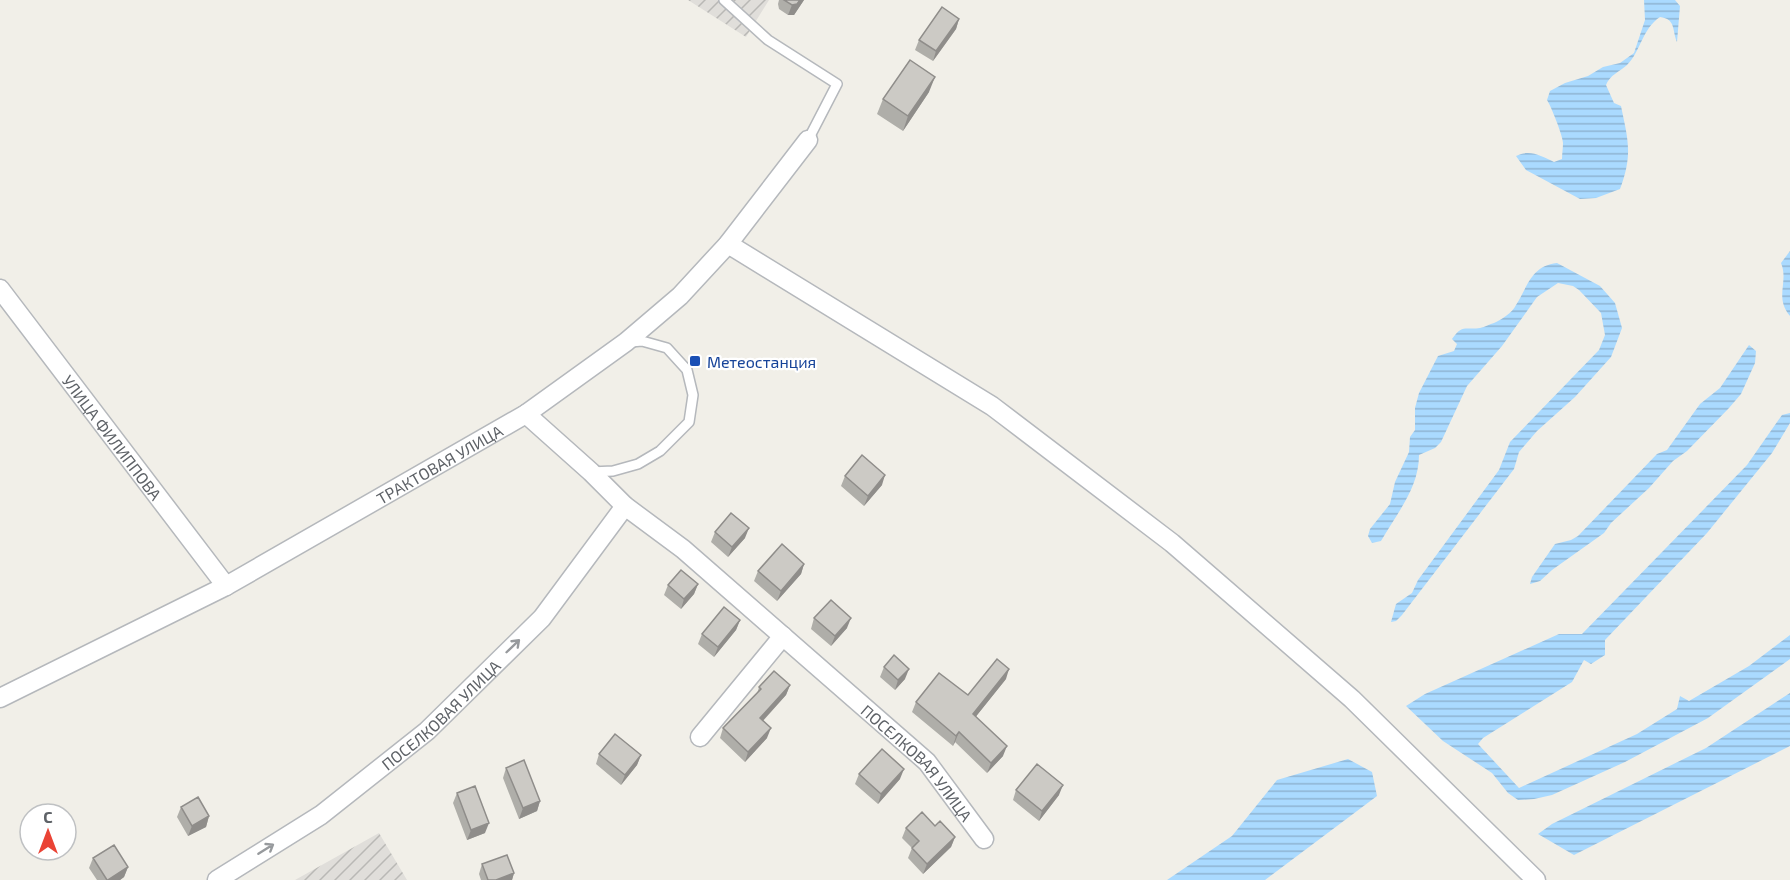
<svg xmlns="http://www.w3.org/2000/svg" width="1790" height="880" font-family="'Exo 2',sans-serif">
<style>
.industrial{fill:url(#industrial-furrows)}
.water{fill:url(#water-rules)}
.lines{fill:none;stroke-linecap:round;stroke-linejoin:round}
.lane-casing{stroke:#b5b8bc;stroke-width:12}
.street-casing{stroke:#b5b8bc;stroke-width:21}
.lane{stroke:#fff;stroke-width:9}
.street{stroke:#fff;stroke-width:18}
.wall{fill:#afaea9}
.shaded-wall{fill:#8f8d8a}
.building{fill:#cccac5;stroke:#8f8d8a;stroke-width:1.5}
.oneway{stroke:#979a9d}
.transit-dot{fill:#1a4fb4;stroke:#fff;stroke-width:2}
.labels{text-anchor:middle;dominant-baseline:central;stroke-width:4.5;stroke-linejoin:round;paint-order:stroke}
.transit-label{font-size:16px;fill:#164399;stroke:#fff;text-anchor:start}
.street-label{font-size:16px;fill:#5f6368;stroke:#fff}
</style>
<defs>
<pattern id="industrial-furrows" width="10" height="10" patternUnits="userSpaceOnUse" patternTransform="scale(1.5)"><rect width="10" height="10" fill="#e0deda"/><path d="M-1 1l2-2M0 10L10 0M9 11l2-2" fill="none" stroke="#b9b8b5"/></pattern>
<pattern id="water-rules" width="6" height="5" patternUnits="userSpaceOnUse" patternTransform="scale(1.5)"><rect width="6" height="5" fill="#aadaff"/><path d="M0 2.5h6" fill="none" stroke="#8eb4d2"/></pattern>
</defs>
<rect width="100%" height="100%" fill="#f1efe8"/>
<!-- industrial -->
<path class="industrial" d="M 688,0 L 769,0 L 746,37 Z
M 379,833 L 407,880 L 295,880 Z"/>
<!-- water -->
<path class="water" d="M 1644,0 L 1675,0 L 1680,6 L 1677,42 C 1672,30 1676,19 1660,17 C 1642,29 1641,51 1627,65 C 1619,72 1610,75 1606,85 L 1614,103 L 1621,106 C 1628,140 1633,154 1620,189 L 1596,198 L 1580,199 L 1526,170 L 1516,156 C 1530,149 1541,156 1554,162 L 1562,159 C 1562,154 1563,148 1563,143 C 1563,136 1551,106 1547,100 L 1550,91 L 1565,83 L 1588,76 L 1603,67 L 1620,63 L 1634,53 L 1645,20 Z
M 1790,251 L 1790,316 C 1774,297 1789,282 1781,263 Z
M 1557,263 L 1600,286 L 1615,303 L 1622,328 L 1611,357 L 1575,397 L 1537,431 L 1519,452 L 1514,469 L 1402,615 L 1396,621 L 1391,622 L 1396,604 L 1412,593 L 1418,580 L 1499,470 L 1510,442 L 1599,350 L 1605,335 L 1601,313 L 1579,290 L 1573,286 L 1558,283 L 1537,297 L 1502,346 L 1467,386 L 1441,442 L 1435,448 L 1419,455 C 1419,488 1397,513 1381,541 L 1372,543 L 1368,536 L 1370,529 L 1390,504 L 1395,482 L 1409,452 L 1410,437 L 1415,430 L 1415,408 L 1419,393 L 1438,356 L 1454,351 L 1457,344 L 1452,339 C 1462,324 1465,330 1480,328 C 1485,327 1490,324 1494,323 C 1502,319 1512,313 1516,305 C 1528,286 1531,266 1557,263 Z
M 1749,345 L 1756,351 L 1755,363 L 1741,394 L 1729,408 L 1687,451 L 1673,461 L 1649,488 L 1611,523 L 1604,533 L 1552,570 L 1540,581 L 1530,584 L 1532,577 L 1555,544 L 1571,540 L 1578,536 L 1657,454 L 1667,450 L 1700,404 L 1720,388 Z
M 1790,413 L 1790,423 L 1772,453 L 1707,533 L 1605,640 L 1605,655 L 1591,664 L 1584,660 L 1572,682 L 1483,738 L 1478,744 L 1519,788 L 1637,734 L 1677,709 L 1680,696 L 1689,701 L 1749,666 L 1790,635 L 1790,659 L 1708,718 L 1625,762 L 1552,795 L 1534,799 L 1518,800 L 1508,793 L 1492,773 L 1443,741 L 1406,706 L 1425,694 L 1559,634 L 1582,634 L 1747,465 L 1782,415 Z
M 1790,693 L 1790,746 L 1574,855 L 1538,834 L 1552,824 L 1706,748 Z
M 1348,759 L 1372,772 L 1377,796 L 1265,880 L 1167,880 L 1232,836 L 1277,780 Z"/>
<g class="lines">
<defs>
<path id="lane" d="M 724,0 L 768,40 L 837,84 L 808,140
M 591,472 L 613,471 L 638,464 L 660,451 L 689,422 L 693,395 L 687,370 L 667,348 L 642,341 L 631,342"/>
<g id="street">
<path d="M 728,244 L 992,406 L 1172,543 L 1352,699 L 1536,880"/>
<path id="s1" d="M 0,289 L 226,586"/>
<path id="s2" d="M 526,414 L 591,472 L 625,506 L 683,549 L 927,762 L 984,839"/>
<path id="s3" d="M 0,698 L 226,586 L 526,414 L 626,342 L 680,296 L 728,244 L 808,140"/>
<path d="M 700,737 L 783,636"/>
<path id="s4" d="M 217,880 L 321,815 L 427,731 L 542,618 L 625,506"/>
</g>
</defs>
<!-- lane casing -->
<use href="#lane" class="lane-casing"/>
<!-- street casing -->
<use href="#street" class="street-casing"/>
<!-- lane -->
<use href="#lane" class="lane"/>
<!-- street -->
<use href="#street" class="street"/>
</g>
<!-- wall -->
<path class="wall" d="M 779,0 L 804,0 L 794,15 L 788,15 L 779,9 L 778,4 Z
M 959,19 L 956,29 L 933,61 L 915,50 L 919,40 Z
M 929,92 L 903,131 L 877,114 L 883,99 Z
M 845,476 L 882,485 L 864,506 L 841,486 Z
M 715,532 L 745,538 L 728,557 L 711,542 Z
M 804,564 L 801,574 L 777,601 L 754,581 L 758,571 Z
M 698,584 L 694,594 L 681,609 L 664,595 L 668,585 Z
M 814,618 L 847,628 L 831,646 L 811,629 Z
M 740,620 L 736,630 L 714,657 L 698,644 L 702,634 Z
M 884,667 L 905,679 L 895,690 L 880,677 Z
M 1006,679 L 976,716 L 1003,756 L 987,773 L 955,742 L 953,746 L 912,712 L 916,702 L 968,695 Z
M 790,685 L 786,695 L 763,721 L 767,738 L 745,762 L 720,738 L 723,728 L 757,694 L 759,687 Z
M 599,754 L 641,755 L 637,765 L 621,785 L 596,764 Z
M 506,768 L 540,801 L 537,811 L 519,819 L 503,778 Z
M 859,774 L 900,779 L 878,804 L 855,784 Z
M 1016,790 L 1059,795 L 1039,821 L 1013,800 Z
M 457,793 L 485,833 L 467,840 L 453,803 Z
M 181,807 L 209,816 L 206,827 L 188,836 L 177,817 Z
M 935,826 L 955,837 L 951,847 L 923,874 L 908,858 L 912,848 L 902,838 L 906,828 Z
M 93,858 L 128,867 L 124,877 L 120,880 L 97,880 L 89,868 Z
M 482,864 L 514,873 L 512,880 L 481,880 L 479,874 Z"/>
<!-- shaded-wall -->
<path class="shaded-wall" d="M 800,0 L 804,0 L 794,15 L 788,15 L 792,5 Z
M 959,19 L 956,29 L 933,61 L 936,51 Z
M 935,77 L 929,92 L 903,131 L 908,116 Z
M 885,475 L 882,485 L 864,506 L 868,496 Z
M 749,528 L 745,538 L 728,557 L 732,547 Z
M 804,564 L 801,574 L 777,601 L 781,591 Z
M 698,584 L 694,594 L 681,609 L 684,599 Z
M 851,618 L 847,628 L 831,646 L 835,636 Z
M 740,620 L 736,630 L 714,657 L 718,647 Z
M 909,669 L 905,679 L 895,690 L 898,680 Z
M 1009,669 L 1006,679 L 970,724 L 973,714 Z
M 790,685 L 786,695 L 756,728 L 760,718 Z
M 771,728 L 767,738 L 745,762 L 748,752 Z
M 959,732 L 955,742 L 953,746 L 956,736 Z
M 1007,746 L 1003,756 L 987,773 L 991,763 Z
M 641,755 L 637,765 L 621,785 L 625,775 Z
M 904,769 L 900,779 L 878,804 L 881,794 Z
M 1063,785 L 1059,795 L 1039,821 L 1042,811 Z
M 540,801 L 537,811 L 519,819 L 523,808 Z
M 209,816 L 206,827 L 188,836 L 192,826 Z
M 489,823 L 485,833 L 467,840 L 471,830 Z
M 955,837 L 951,847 L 923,874 L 927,864 Z
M 128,867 L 124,877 L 120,880 L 108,880 Z
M 514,873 L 512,880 L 496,880 Z"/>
<!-- building -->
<path class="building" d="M 784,0 L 800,0 L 797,4 L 792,5 Z
M 942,7 L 959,19 L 936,51 L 919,40 Z
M 910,60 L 935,77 L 908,116 L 883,99 Z
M 862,455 L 885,475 L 868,496 L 845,476 Z
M 731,513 L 749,528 L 732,547 L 715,532 Z
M 782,544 L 804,564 L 781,591 L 758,571 Z
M 681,570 L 698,584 L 684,599 L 668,585 Z
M 831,600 L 851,618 L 835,636 L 814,618 Z
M 724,607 L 740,620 L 718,647 L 702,634 Z
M 894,655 L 909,669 L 898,680 L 884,667 Z
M 997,659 L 1009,669 L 973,714 L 1007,746 L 991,763 L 959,732 L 956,736 L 916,702 L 939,673 L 968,695 Z
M 774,671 L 790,685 L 760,718 L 771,728 L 748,752 L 723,728 L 761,689 L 759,687 Z
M 615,734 L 641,755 L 625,775 L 599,754 Z
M 882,749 L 904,769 L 881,794 L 859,774 Z
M 524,760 L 540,801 L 523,808 L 506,768 Z
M 1037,764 L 1063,785 L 1042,811 L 1016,790 Z
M 475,786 L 489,823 L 471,830 L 457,793 Z
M 198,797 L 209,816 L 192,826 L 181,807 Z
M 922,812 L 935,826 L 940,821 L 955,837 L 927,864 L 912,848 L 919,841 L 906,828 Z
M 114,845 L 128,867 L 108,880 L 107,880 L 93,858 Z
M 507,855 L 514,873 L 496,880 L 488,880 L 482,864 Z"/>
<!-- one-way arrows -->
<defs><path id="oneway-shaft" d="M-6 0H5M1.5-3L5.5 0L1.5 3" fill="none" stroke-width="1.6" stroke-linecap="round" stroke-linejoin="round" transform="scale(1.5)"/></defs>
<g class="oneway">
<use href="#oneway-shaft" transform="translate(513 646) rotate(-44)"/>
<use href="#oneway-shaft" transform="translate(266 849) rotate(-32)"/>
</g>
<!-- markers -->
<rect class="transit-dot" x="689" y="355" width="12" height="12" rx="3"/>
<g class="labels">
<!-- transit labels -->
<g class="transit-label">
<text x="707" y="361">Метеостанция</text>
</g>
<!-- street labels -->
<g class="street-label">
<text stroke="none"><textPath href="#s1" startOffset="186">УЛИЦА ФИЛИППОВА</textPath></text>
<text stroke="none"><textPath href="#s3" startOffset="498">ТРАКТОВАЯ УЛИЦА</textPath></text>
<text stroke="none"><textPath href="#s4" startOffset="279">ПОСЕЛКОВАЯ УЛИЦА</textPath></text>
<text stroke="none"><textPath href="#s2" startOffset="525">ПОСЕЛКОВАЯ УЛИЦА</textPath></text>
</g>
</g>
<!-- north arrow -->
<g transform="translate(48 832)"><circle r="28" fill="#ffffff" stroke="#bfc1c3" stroke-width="1.5"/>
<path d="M0-4.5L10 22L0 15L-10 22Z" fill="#ea4335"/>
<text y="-9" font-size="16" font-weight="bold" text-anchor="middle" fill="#5f6368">С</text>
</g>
</svg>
